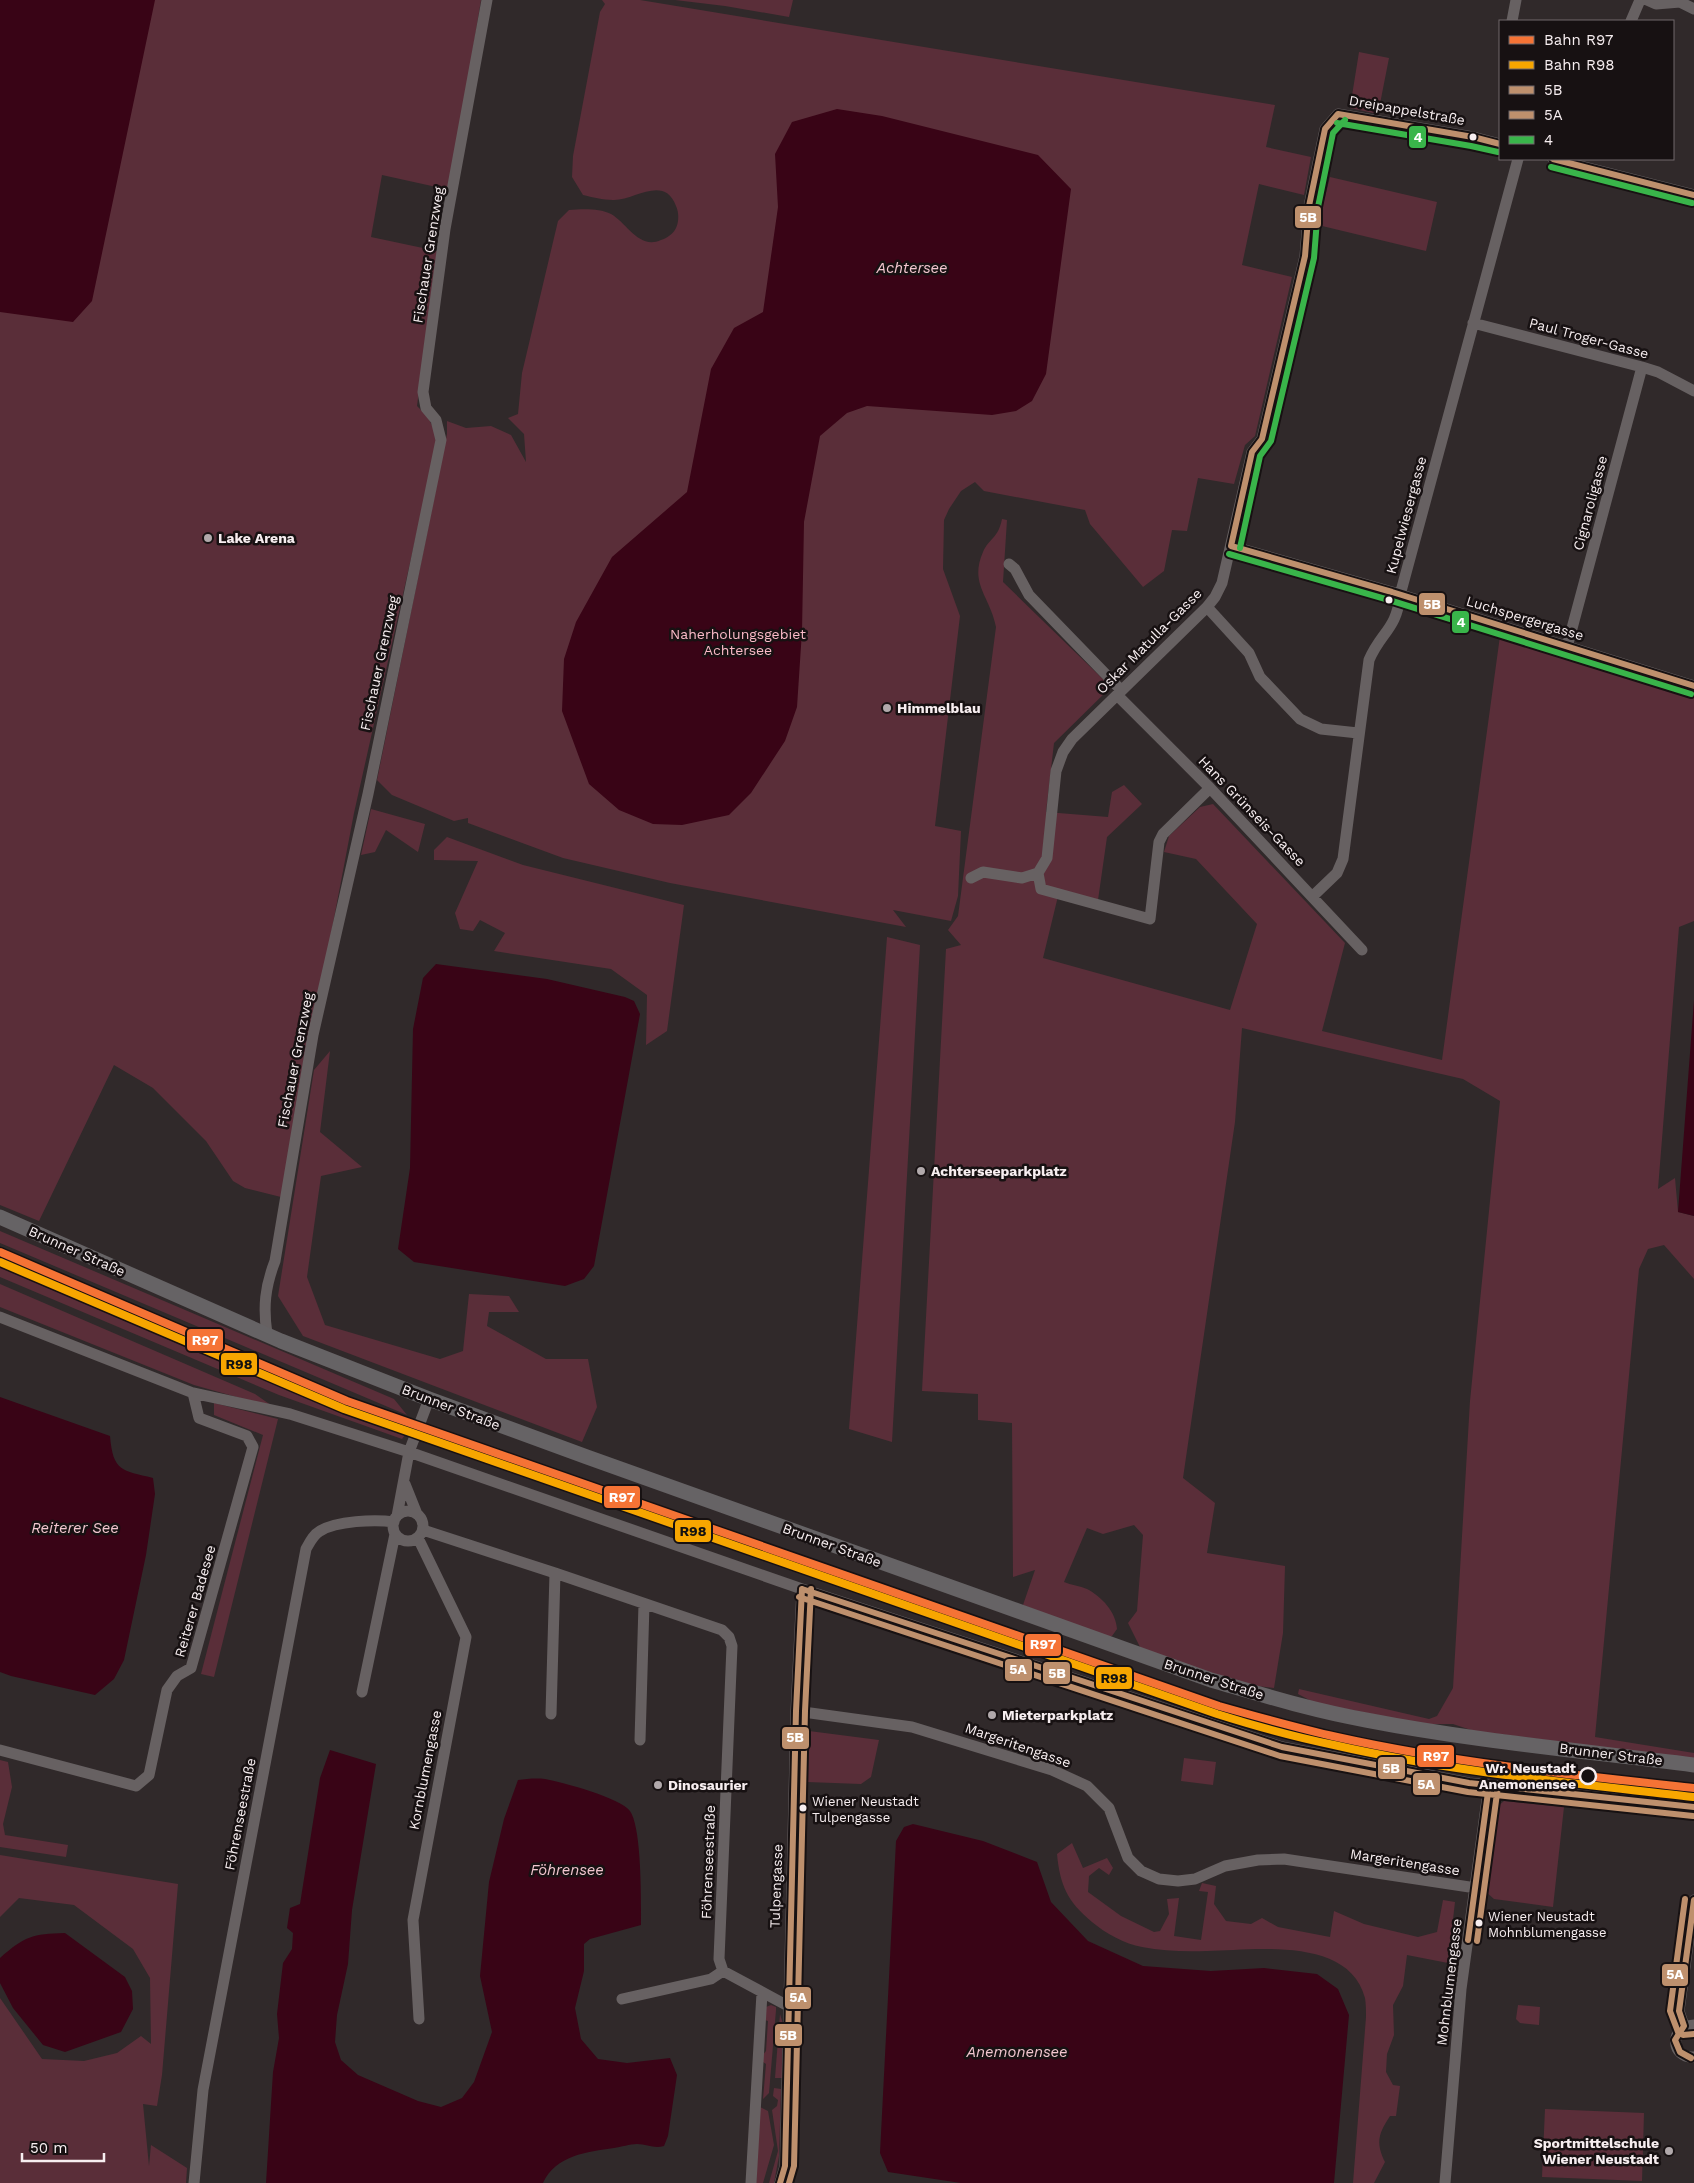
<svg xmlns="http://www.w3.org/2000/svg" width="1694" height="2183" font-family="'Work Sans',sans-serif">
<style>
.green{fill:#5a2e39}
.water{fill:#390416}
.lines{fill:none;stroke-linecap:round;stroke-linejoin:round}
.street{stroke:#676162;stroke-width:11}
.secondary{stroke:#666365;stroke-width:15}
.bus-1-casing{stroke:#171112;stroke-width:10}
.bus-2-casing{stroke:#171112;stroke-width:10}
.bus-3-casing{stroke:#171112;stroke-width:10}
.bus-1{stroke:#be906d;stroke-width:6}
.bus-2{stroke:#be906d;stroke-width:6}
.bus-3{stroke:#39b54a;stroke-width:6}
.rail-1-casing{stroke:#171112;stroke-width:11}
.rail-2-casing{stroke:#171112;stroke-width:11}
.rail-1{stroke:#f57335;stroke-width:8}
.rail-2{stroke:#f7a600;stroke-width:8}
.bus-dot{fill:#f7eef0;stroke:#171112;stroke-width:2}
.poi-dot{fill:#b1a9ab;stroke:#171112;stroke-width:2}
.stop-dot{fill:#171112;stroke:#f7eef0;stroke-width:2.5}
.labels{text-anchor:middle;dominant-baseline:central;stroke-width:5;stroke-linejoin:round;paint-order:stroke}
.bus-label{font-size:13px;fill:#f7eef0;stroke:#171112;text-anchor:start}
.street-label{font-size:14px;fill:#f7eef0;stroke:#171112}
.poi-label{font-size:14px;font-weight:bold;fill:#f7eef0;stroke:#171112;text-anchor:start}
.park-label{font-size:14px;fill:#fabac7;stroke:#171112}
.stop-label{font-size:14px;font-weight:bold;fill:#f7eef0;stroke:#171112;text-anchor:end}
.water-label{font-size:15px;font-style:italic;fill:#f2c6cf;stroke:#171112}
.line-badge{stroke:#171112;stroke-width:2}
.badge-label{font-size:14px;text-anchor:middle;font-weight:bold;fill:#fff}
.pale-badge-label{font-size:14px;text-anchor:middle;font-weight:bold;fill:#111}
</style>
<rect width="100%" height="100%" fill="#30292a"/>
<!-- green -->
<path class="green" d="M 0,0 L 481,0 L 450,190 L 382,175 L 371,237 L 437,251 L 417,406 L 428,417 L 438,438 L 354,813 L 281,1197 L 245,1188 L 233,1181 L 206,1141 L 153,1088 L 114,1065 L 39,1221 L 0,1205 Z
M 602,0 L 640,0 L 1275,105 L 1266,147 L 1311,157 L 1304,195 L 1259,184 L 1242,265 L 1292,277 L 1255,436 L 1245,445 L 1234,484 L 1198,478 L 1187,531 L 1172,530 L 1164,571 L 1143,587 L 1090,524 L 1085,510 L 984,491 L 975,482 L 961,491 L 949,509 L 944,520 L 943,569 L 960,616 L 935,826 L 961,831 L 958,896 L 951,921 L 893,910 L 906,927 L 670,883 L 563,858 L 468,823 L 468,818 L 454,821 L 392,795 L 377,780 L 447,434 L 447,421 L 466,428 L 491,426 L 511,435 L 526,462 L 524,434 L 508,418 L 518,414 L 522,373 L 558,221 L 569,210 C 582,209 599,208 611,214 C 627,223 639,250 661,240 C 667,238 673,234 676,228 C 679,222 679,212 676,206 C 664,174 634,201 613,200 C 603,200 592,197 583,195 L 572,177 L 573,156 L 600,12 L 605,4 Z
M 675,0 L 793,0 L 789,17 L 725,6 Z
M 1359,52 L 1389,58 L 1378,114 L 1350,108 Z
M 1330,177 L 1437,202 L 1426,251 L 1318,225 Z
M 1002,519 L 1007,520 L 1003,582 L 1111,687 L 1054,743 L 1046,812 L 1108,817 L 1112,792 L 1124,785 L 1142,804 L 1107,837 L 1098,900 L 1059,892 L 1043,958 L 1230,1010 L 1257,924 L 1196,859 L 1164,852 L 1169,836 L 1200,807 L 1213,804 L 1345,943 L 1322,1031 L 1442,1060 L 1500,636 L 1524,646 L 1694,696 L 1694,921 L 1679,927 L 1658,1189 L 1675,1178 L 1678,1212 L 1694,1216 L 1694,1279 L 1664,1245 L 1648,1249 L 1639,1269 L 1595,1737 L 1694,1753 L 1694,1759 L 1474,1731 L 1453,1724 L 1424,1724 L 1315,1703 L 1298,1694 L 1299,1689 L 1429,1719 L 1437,1716 L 1453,1688 L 1470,1401 L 1500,1101 L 1463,1079 L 1242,1028 L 1235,1122 L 1183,1478 L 1215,1503 L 1207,1553 L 1285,1566 L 1283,1633 L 1274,1688 L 1248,1685 L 1141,1649 L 1128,1623 L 1137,1611 L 1143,1535 L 1134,1525 L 1103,1534 L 1087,1528 L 1064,1582 C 1071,1585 1080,1586 1087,1589 C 1102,1597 1116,1612 1117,1629 L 1112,1636 L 1103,1637 L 1023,1605 L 1035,1570 L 1013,1577 L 1012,1423 L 978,1420 L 978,1394 L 922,1391 L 946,949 L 961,945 L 948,930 L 958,916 L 996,627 C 990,596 969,584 983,552 C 989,538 998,539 1002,519 Z
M 371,809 L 425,824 L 418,852 L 386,830 L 375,852 L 361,855 Z
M 447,837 L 523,865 L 684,905 L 667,1031 L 646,1045 L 647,995 L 611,969 L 494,951 L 505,933 L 480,920 L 473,931 L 460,929 L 455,913 L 478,861 L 434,860 L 434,850 Z
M 887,937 L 920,945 L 892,1442 L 849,1429 Z
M 330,1051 L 320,1132 L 362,1167 L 321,1176 L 307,1277 L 325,1325 L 440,1359 L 463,1351 L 469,1294 L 509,1296 L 519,1312 L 489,1312 L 487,1326 L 546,1359 L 588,1359 L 597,1407 L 582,1442 L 303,1336 L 278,1296 L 314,1070 Z
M 0,1231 L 394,1399 L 407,1415 L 0,1243 Z
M 0,1258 L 408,1431 L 402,1439 L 279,1395 L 0,1277 Z
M 0,1284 L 255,1394 L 275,1408 L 194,1385 L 0,1307 Z
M 214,1403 L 278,1419 L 214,1677 L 201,1674 L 263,1435 L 214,1415 Z
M 809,1731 L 879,1740 L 871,1777 L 861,1784 L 807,1782 Z
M 1184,1758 L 1216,1762 L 1213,1785 L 1181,1781 Z
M 0,1760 L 8,1762 L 12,1787 L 3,1824 L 5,1835 L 68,1845 L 66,1857 L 0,1847 Z
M 1504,1801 L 1564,1807 L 1553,1907 L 1494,1899 L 1486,1892 L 1498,1806 Z
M 1072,1843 L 1083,1868 L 1107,1858 L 1113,1868 L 1109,1875 L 1099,1868 L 1089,1876 L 1088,1892 L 1121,1916 L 1154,1932 L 1160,1931 L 1169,1914 L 1167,1899 L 1179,1898 L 1174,1936 L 1201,1940 L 1208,1892 L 1199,1891 L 1202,1883 L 1216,1886 L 1214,1904 L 1226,1921 L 1251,1924 L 1262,1918 L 1278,1927 L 1330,1937 L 1334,1911 L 1364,1924 L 1418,1937 L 1437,1932 L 1443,1900 L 1455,1902 L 1448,1963 L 1407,1955 L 1403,1986 L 1393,2005 L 1394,2035 L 1387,2054 L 1386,2072 L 1393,2085 L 1400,2086 L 1396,2116 L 1390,2116 C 1379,2133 1375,2142 1385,2162 L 1374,2183 L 1353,2183 L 1366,2017 C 1366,2011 1366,2004 1365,1998 C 1349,1936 1254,1950 1207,1951 C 1185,1952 1163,1951 1142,1947 C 1125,1944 1105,1933 1092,1922 C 1067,1901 1060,1885 1057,1854 Z
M 0,1855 L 178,1884 L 162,2075 L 157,2106 L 143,2104 L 149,2166 L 151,2145 L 187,2168 L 186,2183 L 0,2183 L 0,1998 L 42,2059 L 84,2061 L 117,2053 L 141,2036 L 151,2044 L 150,1978 L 133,1949 L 74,1905 L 19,1898 L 0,1917 Z
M 771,2005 L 776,2007 L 776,2010 L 769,2093 L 763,2099 L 766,2064 L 763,2062 L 762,2056 L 766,2051 L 768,2021 L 765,2020 L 766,2007 Z
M 1518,2005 L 1540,2007 L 1539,2025 L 1520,2023 L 1516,2019 Z
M 780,2014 L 783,2024 L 782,2078 L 775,2078 Z
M 774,2088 L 781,2089 L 779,2156 L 774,2183 L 769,2183 L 778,2151 L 772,2110 L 777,2106 L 778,2100 L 773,2096 Z
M 760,2107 L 768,2111 L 774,2145 L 763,2183 L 756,2183 Z
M 1545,2109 L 1644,2113 L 1642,2181 L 1542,2177 Z"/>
<!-- water -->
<path class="water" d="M 0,0 L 155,0 L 92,301 L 73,322 L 0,312 Z
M 837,109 L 882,116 L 1038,155 L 1071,189 L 1046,374 L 1032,401 L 1016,411 L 992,415 L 867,406 L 847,413 L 820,436 L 804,522 L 802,631 L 797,707 L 785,741 L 751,793 L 729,815 L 682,825 L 653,824 L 619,810 L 589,784 L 562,711 L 564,659 L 576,622 L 612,557 L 687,492 L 711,369 L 734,328 L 763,312 L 778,207 L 775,154 L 792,122 Z
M 436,964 L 547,979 L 625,997 L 634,1001 L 640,1014 L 594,1266 L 584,1279 L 565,1286 L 414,1262 L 398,1249 L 410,1168 L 413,1029 L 423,978 Z
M 1694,1000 L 1694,1216 L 1678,1212 Z
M 0,1397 L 110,1436 C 113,1472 122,1470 153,1478 L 155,1494 L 146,1555 L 124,1660 L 114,1679 L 95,1695 L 11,1676 L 0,1672 Z
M 330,1750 L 376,1764 L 352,1910 L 348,1964 L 337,2015 L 335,2042 L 341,2060 L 358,2075 L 418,2101 L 441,2107 L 462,2098 L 474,2082 L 492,2032 L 480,1976 L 489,1882 L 504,1819 L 518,1780 C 526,1779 536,1778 545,1779 C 562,1782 621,1798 630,1811 C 642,1828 641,1902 641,1925 L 590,1939 L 584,1944 L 584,1971 L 575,2008 L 581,2039 L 598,2059 L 627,2063 L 670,2058 L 677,2075 L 668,2136 L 664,2146 C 654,2149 647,2144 637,2144 C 630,2144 621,2147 614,2148 C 587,2152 556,2155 543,2183 L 266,2183 L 273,2072 L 279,2038 L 277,2014 L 283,1963 L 292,1949 L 293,1933 L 287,1928 L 290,1908 L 300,1904 L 320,1778 Z
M 913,1824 L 983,1841 L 1037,1862 L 1051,1902 L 1088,1941 L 1143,1966 L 1211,1971 L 1264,1968 L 1317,1974 L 1338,1989 L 1349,2015 L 1334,2183 L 961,2183 L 888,2172 L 880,2153 L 896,1841 L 904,1827 Z
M 65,1933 L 125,1977 L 132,1991 L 133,2009 L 121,2032 L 65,2052 L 43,2045 L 13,2008 L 0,1983 L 0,1958 C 25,1936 32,1934 65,1933 Z"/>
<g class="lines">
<!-- street -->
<path class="street" d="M 1647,0 L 1656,4 L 1680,2 L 1694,9
M 1512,21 L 1516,0
M 1631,21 L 1640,0
M 1553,159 L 1694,195
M 1473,323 L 1642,367 L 1658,372 L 1694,391
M 1231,546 L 1392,592 L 1694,686
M 1009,564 L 1015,569 L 1029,595 L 1121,690
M 1207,607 L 1249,653 L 1260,677 L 1300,719 L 1321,729 L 1358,733
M 1567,647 L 1642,367
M 1117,695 L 1210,788 L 1362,950
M 1210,788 L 1163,834 L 1159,842 L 1150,919 L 1041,889 L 1038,873 L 1047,858 L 1056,771 L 1063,752 L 1072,739 L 1207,607 L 1215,597 L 1222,583 L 1252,452 L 1262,439 L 1305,256 L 1309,206 L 1325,129 L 1338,114 L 1473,137 L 1500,144
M 971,878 L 983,872 L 1022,878 L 1038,873
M 1313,896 L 1337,873 L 1343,859 L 1369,660 C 1381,632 1397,629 1400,595 L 1518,159
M 0,1317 L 193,1393 L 290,1414 L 409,1452 L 802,1589 L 1282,1747 L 1469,1783 L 1694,1807
M 267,1334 C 263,1307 265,1287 275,1261 L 313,1035 L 368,794 L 441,440 L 436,420 L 426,408 L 423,392 L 445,229 L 487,0
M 405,1484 L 417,1514
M393 1526a15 15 0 1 1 30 0a15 15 0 1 1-30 0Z
M 397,1516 L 409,1452 L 429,1399
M 423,1530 L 555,1573
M 418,1538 L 466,1637 L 413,1920 L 419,2019
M 362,1692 L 395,1534
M 796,1711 L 912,1727 L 1052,1770 L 1087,1786 L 1109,1808 L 1128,1858 L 1141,1871 L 1159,1879 L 1178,1881 L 1195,1879 L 1225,1866 L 1258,1860 L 1284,1859 L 1476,1888
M 551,1714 L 555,1573 L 722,1630 L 729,1637 L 732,1646 L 719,1959 L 723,1971 L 788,2006
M 640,1740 L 644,1604
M 0,1750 L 136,1786 L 149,1775 L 167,1690 L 177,1676 L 191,1668 L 253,1447 L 247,1436 L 199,1418 L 193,1393
M 622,1999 L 711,1979 L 723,1971
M 1694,2025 C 1668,2026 1671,2059 1694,2057
M 1684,2026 L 1679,2011 L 1694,1900
M 194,2183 L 203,2090 L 306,1549 C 310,1542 313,1535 320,1531 C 336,1521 375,1519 394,1522
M 751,2183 L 762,1993
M 780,2183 L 785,2166 L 796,1711 L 802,1589
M 1445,2183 L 1461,1989 L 1489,1785"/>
<!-- secondary -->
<path class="secondary" d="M 0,1217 L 281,1341 L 429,1399 L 587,1457 L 1211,1680 C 1263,1695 1314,1711 1366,1720 C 1474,1741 1585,1751 1694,1765"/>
<defs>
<path id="bus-1" d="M 1500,144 L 1473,137 L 1338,114 L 1325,129 L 1309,206 L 1305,256 L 1262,439 L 1252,452 L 1231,546 L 1392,592 L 1694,686
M 1553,159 L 1694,195
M 802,1589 L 1282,1747 L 1469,1783 L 1694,1807
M 1468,1940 L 1489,1785
M 1691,2058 L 1680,2052 L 1675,2040 L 1684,2026 L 1679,2011 L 1694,1900
M 780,2183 L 785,2166 L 796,1711 L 802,1589"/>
<path id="bus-2" d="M 799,1597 L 1280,1756 L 1468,1792 L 1693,1816
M 1685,1899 L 1670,2011 L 1678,2032 L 1683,2035 L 1694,2034
M 1477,1941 L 1498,1786
M 789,2183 L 794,2166 L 805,1711 L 811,1589"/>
<path id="bus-3" d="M 1337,123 L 1471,146 L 1498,152
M 1551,167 L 1692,203
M 1240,548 L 1260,456 L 1271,441 L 1314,258 L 1318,207 L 1333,133 L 1345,120
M 1229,554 L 1389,600 L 1691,694"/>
</defs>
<!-- bus-1 casing -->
<use href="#bus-1" class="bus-1-casing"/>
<!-- bus-2 casing -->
<use href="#bus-2" class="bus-2-casing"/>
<!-- bus-3 casing -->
<use href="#bus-3" class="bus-3-casing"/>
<!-- bus-1 -->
<use href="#bus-1" class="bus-1"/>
<!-- bus-2 -->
<use href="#bus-2" class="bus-2"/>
<!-- bus-3 -->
<use href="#bus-3" class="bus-3"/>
<defs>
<path id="rail-1" d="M 0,1252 L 347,1401 L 1219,1706 C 1258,1717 1297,1728 1337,1737 C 1454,1763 1574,1775 1694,1788"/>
<path id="rail-2" d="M 0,1262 L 344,1409 L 1217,1714 C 1255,1726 1294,1737 1334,1745 C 1452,1772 1573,1783 1693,1797"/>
</defs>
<!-- rail-1 casing -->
<use href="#rail-1" class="rail-1-casing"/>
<!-- rail-2 casing -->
<use href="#rail-2" class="rail-2-casing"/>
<!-- rail-1 -->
<use href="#rail-1" class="rail-1"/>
<!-- rail-2 -->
<use href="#rail-2" class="rail-2"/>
</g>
<!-- markers -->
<g class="bus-dot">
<circle cx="1473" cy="137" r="4.5"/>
<circle cx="1389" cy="600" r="4.5"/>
<circle cx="803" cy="1808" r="4.5"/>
<circle cx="1479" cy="1923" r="4.5"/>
</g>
<g class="poi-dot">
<circle cx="208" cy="538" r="5"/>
<circle cx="887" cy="708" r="5"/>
<circle cx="921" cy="1171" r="5"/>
<circle cx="992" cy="1715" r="5"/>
<circle cx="658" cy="1785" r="5"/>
<circle cx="1669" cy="2151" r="5"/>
</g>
<circle class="stop-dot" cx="1588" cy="1776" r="8"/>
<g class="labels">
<!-- bus labels -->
<g class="bus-label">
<text x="812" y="1801">Wiener Neustadt<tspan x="812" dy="16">Tulpengasse</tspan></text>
<text x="1488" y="1916">Wiener Neustadt<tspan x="1488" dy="16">Mohnblumengasse</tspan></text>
</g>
<!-- street labels -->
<g class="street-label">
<text transform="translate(1407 110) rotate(10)">Dreipappelstraße</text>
<text transform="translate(428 255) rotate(-81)">Fischauer Grenzweg</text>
<text transform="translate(1589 338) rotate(15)">Paul Troger-Gasse</text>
<text transform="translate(1590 503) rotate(-75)">Cignaroligasse</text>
<text transform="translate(1406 515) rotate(-75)">Kupelwiesergasse</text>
<text transform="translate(1525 618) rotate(17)">Luchspergergasse</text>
<text transform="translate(1149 641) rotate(-45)">Oskar Matulla-Gasse</text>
<text transform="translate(379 663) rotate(-78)">Fischauer Grenzweg</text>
<text transform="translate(1252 811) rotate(46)">Hans Grünseis-Gasse</text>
<text transform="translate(295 1060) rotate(-79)">Fischauer Grenzweg</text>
<text transform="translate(77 1251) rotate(24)">Brunner Straße</text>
<text transform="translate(451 1407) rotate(21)">Brunner Straße</text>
<text transform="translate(832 1545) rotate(20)">Brunner Straße</text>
<text transform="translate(195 1601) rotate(-74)">Reiterer Badesee</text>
<text transform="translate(1214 1679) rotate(18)">Brunner Straße</text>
<text transform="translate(1018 1745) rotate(19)">Margeritengasse</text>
<text transform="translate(1611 1754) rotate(7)">Brunner Straße</text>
<text transform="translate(425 1770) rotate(-79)">Kornblumengasse</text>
<text transform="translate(240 1814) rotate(-79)">Föhrenseestraße</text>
<text transform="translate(708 1862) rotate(-88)">Föhrenseestraße</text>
<text transform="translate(1405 1862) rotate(9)">Margeritengasse</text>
<text transform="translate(776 1886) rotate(-88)">Tulpengasse</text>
<text transform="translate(1449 1982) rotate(-83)">Mohnblumengasse</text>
</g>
<!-- poi labels -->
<g class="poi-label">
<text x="218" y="538">Lake Arena</text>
<text x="897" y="708">Himmelblau</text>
<text x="931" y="1171">Achterseeparkplatz</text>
<text x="1002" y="1715">Mieterparkplatz</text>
<text x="668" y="1785">Dinosaurier</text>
<text x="1659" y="2143" text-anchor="end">Sportmittelschule<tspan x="1659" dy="16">Wiener Neustadt</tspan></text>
</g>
<!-- park labels -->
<g class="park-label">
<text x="738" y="634">Naherholungsgebiet<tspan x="738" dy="16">Achtersee</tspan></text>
</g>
<!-- stop labels -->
<g class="stop-label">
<text x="1576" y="1768">Wr. Neustadt<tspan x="1576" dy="16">Anemonensee</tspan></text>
</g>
<!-- water labels -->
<g class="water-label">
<text x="912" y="268">Achtersee</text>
<text x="75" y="1528">Reiterer See</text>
<text x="567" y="1870">Föhrensee</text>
<text x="1017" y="2052">Anemonensee</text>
</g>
</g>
<g class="line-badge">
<rect x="1408" y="125" width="19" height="24" rx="5" fill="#39b54a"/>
<rect x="1294" y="205" width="28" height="24" rx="5" fill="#be906d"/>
<rect x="1418" y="592" width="28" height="24" rx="5" fill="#be906d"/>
<rect x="1451" y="610" width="19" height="24" rx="5" fill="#39b54a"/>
<rect x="186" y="1328" width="38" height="24" rx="5" fill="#f57335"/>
<rect x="220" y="1352" width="38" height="24" rx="5" fill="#f7a600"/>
<rect x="603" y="1485" width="38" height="24" rx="5" fill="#f57335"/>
<rect x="674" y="1519" width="38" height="24" rx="5" fill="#f7a600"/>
<rect x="1024" y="1633" width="38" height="24" rx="5" fill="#f57335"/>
<rect x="1004" y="1658" width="29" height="24" rx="5" fill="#be906d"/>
<rect x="1042" y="1661" width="29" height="24" rx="5" fill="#be906d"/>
<rect x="1095" y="1666" width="38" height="24" rx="5" fill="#f7a600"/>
<rect x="781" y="1726" width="29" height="24" rx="5" fill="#be906d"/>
<rect x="1416" y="1744" width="39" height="24" rx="5" fill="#f57335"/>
<rect x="1377" y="1756" width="29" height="24" rx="5" fill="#be906d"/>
<rect x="1412" y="1772" width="29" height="24" rx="5" fill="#be906d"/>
<rect x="1661" y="1963" width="28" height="24" rx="5" fill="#be906d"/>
<rect x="784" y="1986" width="28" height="24" rx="5" fill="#be906d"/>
<rect x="774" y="2023" width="29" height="24" rx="5" fill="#be906d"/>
</g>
<g class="badge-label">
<text x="1418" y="142">4</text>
<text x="1308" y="222">5B</text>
<text x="1432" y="609">5B</text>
<text x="1461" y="627">4</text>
<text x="205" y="1345">R97</text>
<text x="622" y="1502">R97</text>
<text x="1043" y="1649">R97</text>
<text x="1018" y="1674">5A</text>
<text x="1057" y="1678">5B</text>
<text x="795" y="1742">5B</text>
<text x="1436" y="1761">R97</text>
<text x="1391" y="1773">5B</text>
<text x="1426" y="1789">5A</text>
<text x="1675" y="1979">5A</text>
<text x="798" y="2002">5A</text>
<text x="788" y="2040">5B</text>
</g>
<g class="pale-badge-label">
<text x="239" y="1369">R98</text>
<text x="693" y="1536">R98</text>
<text x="1114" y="1683">R98</text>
</g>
<!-- legend -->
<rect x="1499" y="20" width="175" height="140" fill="#171112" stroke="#71696b"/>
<rect x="1509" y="36" width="25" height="8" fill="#f57335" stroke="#71696b"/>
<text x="1544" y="45" font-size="15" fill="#f7eef0">Bahn R97</text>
<rect x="1509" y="61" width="25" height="8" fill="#f7a600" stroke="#71696b"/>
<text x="1544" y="70" font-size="15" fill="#f7eef0">Bahn R98</text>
<rect x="1509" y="86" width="25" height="8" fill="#be906d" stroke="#71696b"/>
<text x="1544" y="95" font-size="15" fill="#f7eef0">5B</text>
<rect x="1509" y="111" width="25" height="8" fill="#be906d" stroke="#71696b"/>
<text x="1544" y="120" font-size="15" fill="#f7eef0">5A</text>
<rect x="1509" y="136" width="25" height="8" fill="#39b54a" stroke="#71696b"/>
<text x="1544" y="145" font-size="15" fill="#f7eef0">4</text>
<!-- scale -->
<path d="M22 2153v8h82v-8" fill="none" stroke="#f7eef0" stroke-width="2.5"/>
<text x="30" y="2153" font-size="15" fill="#f7eef0" stroke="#171112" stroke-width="4" paint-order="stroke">50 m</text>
</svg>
